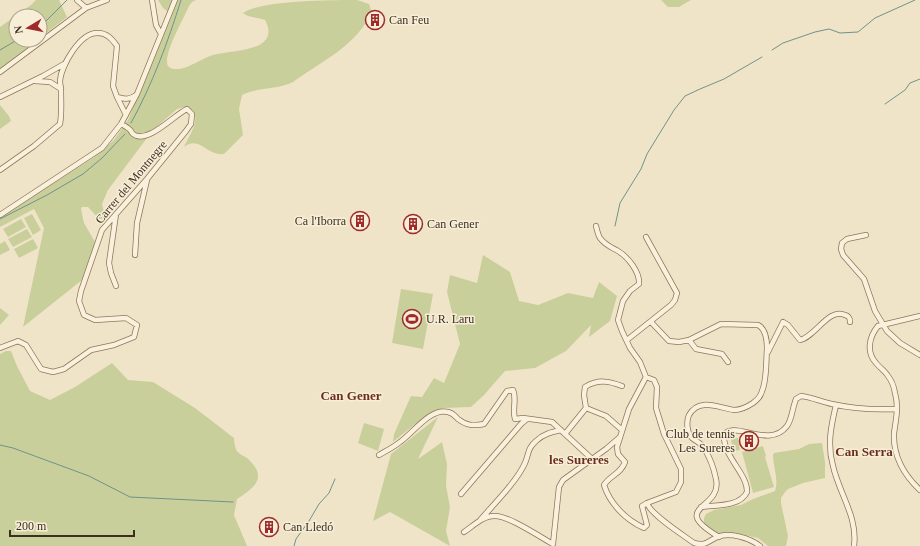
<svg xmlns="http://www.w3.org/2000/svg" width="920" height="546" font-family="Georgia,serif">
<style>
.green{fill:#c9cf9b}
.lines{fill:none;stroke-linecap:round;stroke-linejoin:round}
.stream{stroke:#6f938a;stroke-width:1}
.street-casing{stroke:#8d765c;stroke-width:6}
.street{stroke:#faf1dc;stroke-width:4.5}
.labels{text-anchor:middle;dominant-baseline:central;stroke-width:3;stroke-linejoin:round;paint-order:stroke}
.poi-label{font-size:12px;fill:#3d2e20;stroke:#f7eed8;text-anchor:start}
.street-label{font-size:12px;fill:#3d2e20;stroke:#f7eed8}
.neighbourhood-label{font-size:13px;font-weight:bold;fill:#6b2e1e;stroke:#f7eed8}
</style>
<rect width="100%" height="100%" fill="#f0e4c8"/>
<!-- green -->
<path class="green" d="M 36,0 L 59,0 L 67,17 L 40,38 L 40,16 L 16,16 L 16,40 L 38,40 L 0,70 L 0,27 L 31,5 Z
M 158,0 L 196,0 L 192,2 L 189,6 C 184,18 162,56 168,66 C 173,72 186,68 191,65 C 199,62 205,57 213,55 C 232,50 282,52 265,20 C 257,17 249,18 243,13 C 261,0 333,0 357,0 L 369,4 L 371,10 C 363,42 319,63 293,82 C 277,90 258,87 242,95 L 239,109 L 243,135 L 224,154 C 206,156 200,135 184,147 C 189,135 200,123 193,110 L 185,107 L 177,109 L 153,130 L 108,190 L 102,204 L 105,217 L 104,219 L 99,219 L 88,207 L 82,207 L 81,209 L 84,223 L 95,242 L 82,280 L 23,327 L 44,228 L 34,209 L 0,227 L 0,217 L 93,158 L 114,140 L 128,120 L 172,15 L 163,8 Z
M 661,0 L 691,0 L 679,7 L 668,7 Z
M 0,105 L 9,116 L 11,121 L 0,129 Z
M 32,214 L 41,230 L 33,235 L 24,218 Z
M 21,219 L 26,227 L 8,237 L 3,229 Z
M 27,229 L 32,237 L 13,247 L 8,239 Z
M 33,239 L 38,248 L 19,258 L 14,249 Z
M 5,241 L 10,250 L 0,255 L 0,244 Z
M 483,255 L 510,272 L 519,301 L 538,305 L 568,293 L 593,298 L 599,282 L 617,296 L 610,321 L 589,337 L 591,325 L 566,351 L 535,368 L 505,371 L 484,395 L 471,407 L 443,408 L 415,424 L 393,442 L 394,434 L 411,396 L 422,397 L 434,378 L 444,383 L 460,344 L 447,292 L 450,275 L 477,283 Z
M 401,289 L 433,294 L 423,349 L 392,343 Z
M 0,308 L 9,315 L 0,325 Z
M 6,351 L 11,351 L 17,366 L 30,391 L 50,400 L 75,387 L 112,363 L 128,380 L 153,382 L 195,408 L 234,438 C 234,441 235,448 237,451 C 239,454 244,456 247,458 C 268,477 256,487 237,499 L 234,515 L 247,546 L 0,546 L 0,354 Z
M 438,417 L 418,459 L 442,442 L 447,464 L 446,486 L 450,507 L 446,531 L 450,546 L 390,512 L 373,521 L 391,454 Z
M 364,423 L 384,429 L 378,451 L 358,443 Z
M 738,438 L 740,450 L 733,451 L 731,439 Z
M 822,443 L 825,462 L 825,478 L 803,483 L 788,489 L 785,492 L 781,498 L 781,503 L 788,536 L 786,546 L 768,546 L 758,538 L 740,534 L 718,534 L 708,529 L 704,523 L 704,518 L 706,514 L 714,510 L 741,505 L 753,499 L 775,491 C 779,479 773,467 773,455 L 774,453 L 799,449 L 809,444 Z
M 763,446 L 766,456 L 765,457 L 774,487 L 753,493 L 742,452 Z"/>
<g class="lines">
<!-- stream -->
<path class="stream" d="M 40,27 L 67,0
M 0,50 L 17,40
M 772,50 L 783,43 L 815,32 L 829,29 L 840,33 L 858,32 L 875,18 L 915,0
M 885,104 L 905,90 L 910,83 L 920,79
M 131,123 C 152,85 168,42 181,0
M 0,219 L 47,195 L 83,174 L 102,158 L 125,134
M 615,226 L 620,203 L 641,169 L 647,154 L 674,110 L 685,96 L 700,89 L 724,79 L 762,57
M 0,445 L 13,448 L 89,476 L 130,497 L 233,502
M 294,546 L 296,539 L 309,521 L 319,504 L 329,493 L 335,479"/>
<defs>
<path id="street" d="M 77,0 L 86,8
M 152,0 L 156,25 L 161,34
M 0,72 L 86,8 L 107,0
M 35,81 L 50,82 L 61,89
M 0,97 L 43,76 L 64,64
M 117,97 C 124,99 130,100 136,95
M 0,170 L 34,146 L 60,124 C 62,113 61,102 61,90 C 61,87 60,84 60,81 C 61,66 80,32 98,33 C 107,33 112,39 117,46 L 113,86 L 117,97 L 126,115
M 116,214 L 109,263 L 111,273 L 116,286
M 0,215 L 102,148 L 121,124 L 137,94 L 175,0
M 596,226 C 597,230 598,235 600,238 C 605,245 611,247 618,251 C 628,257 640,272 639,284 L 630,291 L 623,301 L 618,320 L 622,331 L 630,348 L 640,362 L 646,377 L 654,380 L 657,387 L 656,408 L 664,434 L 681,469 L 681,482 L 676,492 L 647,503 C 650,514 683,535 694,543 C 706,546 707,542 717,537 C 730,532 750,538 760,546
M 866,235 L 847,239 L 842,243 L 841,249 L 843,255 L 864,279 L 875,311 L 887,331 L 900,343 L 920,355
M 135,255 L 137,223 L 147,180
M 920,316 L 878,326 C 869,337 866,352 876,363 C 880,368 885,371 888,376 C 892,381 894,387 895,393 C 899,407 896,419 894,433 C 893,456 904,475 920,490
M 651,322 L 669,341 L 679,342 L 689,340 L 721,324 L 758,325 C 766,329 767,340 767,349 C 766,360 767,380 762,391 C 761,396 757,400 753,403 C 747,407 741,410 734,410 C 719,408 699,397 689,415 C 686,421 687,433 692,438 C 696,441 701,443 704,448 C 709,456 714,469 716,479 C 723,510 667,506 719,537
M 627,340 L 671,305 L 675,300 L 677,293 L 646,237
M 689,340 L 696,349 L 722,354 L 728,362
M 0,348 L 18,341 L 26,345 L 41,369 L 53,372 L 64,369 L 91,350 L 114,345 L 134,337 L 137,325 L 126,318 L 95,320 L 84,315 L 79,301 L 81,291 L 102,230 L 147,179 L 186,131 L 191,124 L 192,114 L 187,109 C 174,115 147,145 133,134 C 131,132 131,130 129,129 C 127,127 123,125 121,124
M 768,352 L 783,322 L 788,325 L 800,340 C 815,337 829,307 845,315 C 849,316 850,318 850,322
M 646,377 L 629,409 L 617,447 L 618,454 L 625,462 C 621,474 610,475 604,485 C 610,504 626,520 644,528 L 647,525 L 642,506 L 647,503
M 836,405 C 831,426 827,445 833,466 C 839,493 858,517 854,546
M 586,408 L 606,416 L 622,430
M 565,434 L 586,408 L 584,395 L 585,387 C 598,379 609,381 622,386
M 379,455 C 386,451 394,447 400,442 C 413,433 431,407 448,412 C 453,413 455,416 458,419 C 467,426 474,426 484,424 L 507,391 L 513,390 C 517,399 512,410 515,419 L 523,418 L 552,422 L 592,459
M 461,494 L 521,424 L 527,419
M 701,507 C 716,505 740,507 747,492 C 748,474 723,457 724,435 C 734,419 769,450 787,426 C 792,419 792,410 795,402 L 796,399 L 801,396 C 811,397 822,402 832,404 C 854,409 875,410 897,409
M 481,519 C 495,503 517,481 525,463 C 529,454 527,449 536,441 C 543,434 552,432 561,430
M 464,532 C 473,526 483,516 494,516 C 508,515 540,537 553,544 L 559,487 L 563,480 L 606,449 L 620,437"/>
</defs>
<!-- street casing -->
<use href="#street" class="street-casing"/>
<!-- street -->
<use href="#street" class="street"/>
</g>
<!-- icons -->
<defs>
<symbol id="building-ring" viewBox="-11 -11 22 22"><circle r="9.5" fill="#f7eed8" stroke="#9e2a2b" stroke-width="1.5"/><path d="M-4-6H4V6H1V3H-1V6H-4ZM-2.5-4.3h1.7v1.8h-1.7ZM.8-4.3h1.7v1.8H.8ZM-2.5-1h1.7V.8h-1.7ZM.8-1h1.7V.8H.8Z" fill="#9e2a2b"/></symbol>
<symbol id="stadium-ring" viewBox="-11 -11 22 22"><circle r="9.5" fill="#f7eed8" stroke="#9e2a2b" stroke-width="1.5"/><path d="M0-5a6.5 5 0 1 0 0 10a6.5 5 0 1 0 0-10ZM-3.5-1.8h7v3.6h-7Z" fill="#9e2a2b"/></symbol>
</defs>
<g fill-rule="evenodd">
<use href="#building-ring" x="364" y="9" width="22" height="22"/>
<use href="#building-ring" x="349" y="210" width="22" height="22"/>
<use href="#building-ring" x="402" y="213" width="22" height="22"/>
<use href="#stadium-ring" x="401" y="308" width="22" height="22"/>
<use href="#building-ring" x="738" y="430" width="22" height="22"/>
<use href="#building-ring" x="258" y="516" width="22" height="22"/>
</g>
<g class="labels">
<!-- poi labels -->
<g class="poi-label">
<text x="389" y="20">Can Feu</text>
<text x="346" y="221" text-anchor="end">Ca l'Iborra</text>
<text x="427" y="224">Can Gener</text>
<text x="426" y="319">U.R. Laru</text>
<text x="735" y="434" text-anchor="end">Club de tennis<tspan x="735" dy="14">Les Sureres</tspan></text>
<text x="283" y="527">Can Lledó</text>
</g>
<!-- street labels -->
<g class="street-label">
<text transform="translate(131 182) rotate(-50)">Carrer del Montnegre</text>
</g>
<!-- neighbourhood labels -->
<g class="neighbourhood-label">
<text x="351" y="395">Can Gener</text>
<text x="864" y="451">Can Serra</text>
<text x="579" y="459">les Sureres</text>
</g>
</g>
<!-- north arrow -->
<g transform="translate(28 28) rotate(260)"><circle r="19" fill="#f7eed8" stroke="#ada18e"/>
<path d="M0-3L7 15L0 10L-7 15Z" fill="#9e2a2b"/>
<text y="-6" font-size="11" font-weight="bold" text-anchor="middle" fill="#3d2e20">N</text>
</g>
<!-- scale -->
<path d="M10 530v6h124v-6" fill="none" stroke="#3d2e20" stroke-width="2"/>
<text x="16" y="530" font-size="12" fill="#3d2e20" stroke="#f7eed8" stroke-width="3" paint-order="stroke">200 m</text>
</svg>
